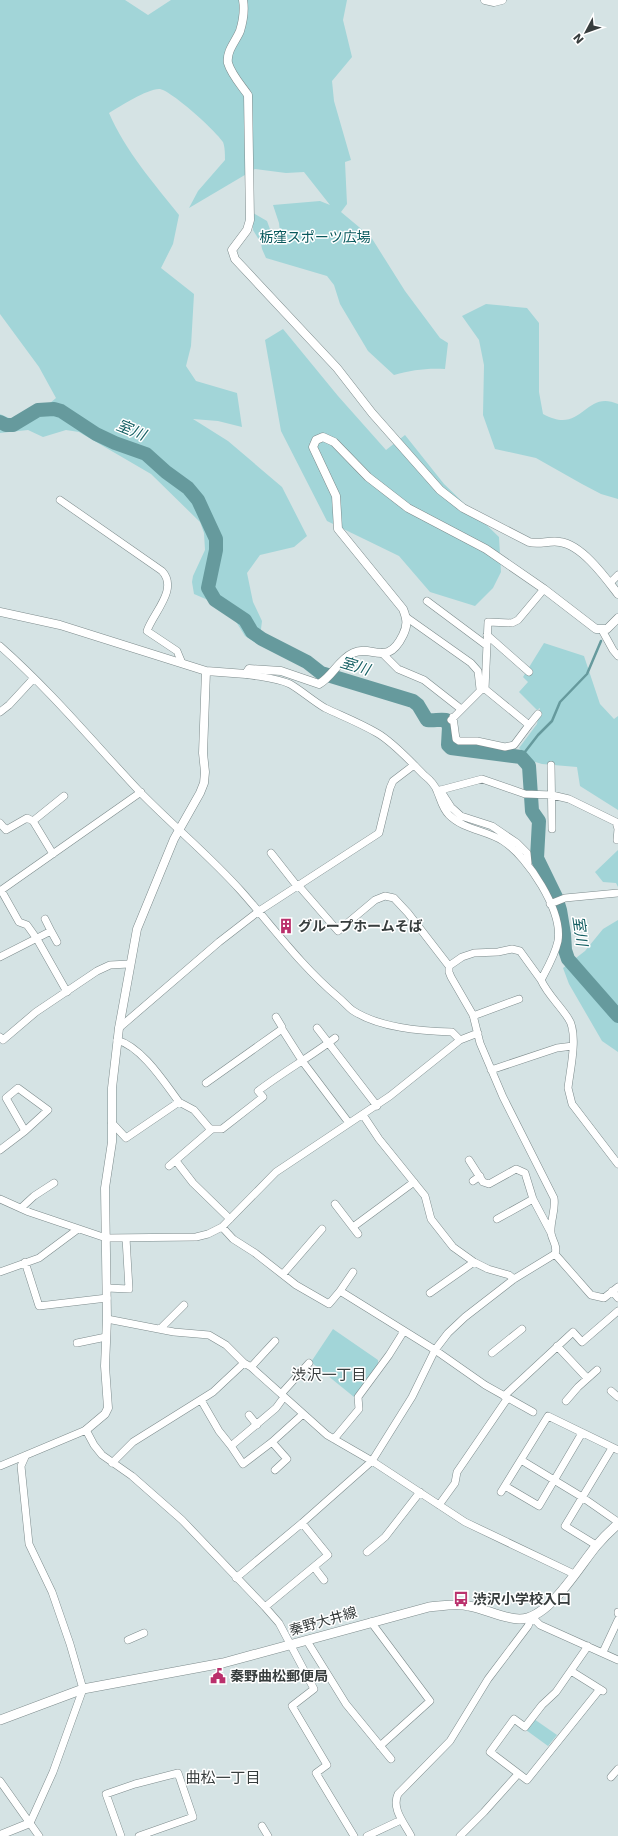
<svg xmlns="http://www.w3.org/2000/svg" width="618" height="1836" font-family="'DejaVu Sans','Noto Sans JP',sans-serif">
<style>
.green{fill:#a2d5d8}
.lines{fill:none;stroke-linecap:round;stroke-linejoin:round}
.stream{stroke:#669a9d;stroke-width:2.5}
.river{stroke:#669a9d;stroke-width:14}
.minor-casing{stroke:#7d8b8c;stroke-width:8}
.tertiary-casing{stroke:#7d8b8c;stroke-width:9}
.secondary-casing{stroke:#7d8b8c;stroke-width:10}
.minor{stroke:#fff;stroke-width:7}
.tertiary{stroke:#fff;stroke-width:8}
.secondary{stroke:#fff;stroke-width:9}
.labels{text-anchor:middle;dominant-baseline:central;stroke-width:3;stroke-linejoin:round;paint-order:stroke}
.park-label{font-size:14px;fill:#09595d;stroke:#fff}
.poi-label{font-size:14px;font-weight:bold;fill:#373d3d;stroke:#fff;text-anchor:start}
.street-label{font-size:14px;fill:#373d3d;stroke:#fff}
.water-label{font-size:15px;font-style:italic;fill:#166064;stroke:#fff}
.neighbourhood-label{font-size:15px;fill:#373d3d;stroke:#fff}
</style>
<rect width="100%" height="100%" fill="#d5e3e4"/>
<!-- green -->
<path class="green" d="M 0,0 L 125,0 L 148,15 L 171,0 L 347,0 L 343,20 L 352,57 L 332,81 L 334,101 L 351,160 L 345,162 L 347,204 L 341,212 L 371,237 L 405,291 L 440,338 L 448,343 L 445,369 C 426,368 412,370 394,375 L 368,351 L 340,304 L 334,285 L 327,276 L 266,258 L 262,249 L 261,243 L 253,230 L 253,213 L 267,221 L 271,232 L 280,232 L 279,223 L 273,205 L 320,201 L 330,205 L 304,172 L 286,173 L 255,169 L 189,208 L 198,191 L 225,160 C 225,155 225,147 223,142 C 217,132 170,89 159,89 C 147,89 119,107 109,113 C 126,152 153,182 179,215 L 173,244 L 161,268 L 194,294 L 191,346 L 186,366 L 196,381 L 237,393 L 242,427 L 218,421 L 193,419 L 228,441 L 282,487 L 307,536 L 294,547 L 260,555 L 247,573 L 253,602 L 262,621 L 259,645 L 245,636 L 235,620 L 208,600 L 194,594 L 192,582 L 193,576 L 205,550 L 204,533 L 200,522 L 151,474 L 79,432 L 66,430 L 43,437 L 28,430 L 0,433 L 0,414 L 11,419 L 30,420 L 56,398 L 39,367 L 0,314 Z
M 486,304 L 527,308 L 539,323 L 539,392 L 543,414 C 583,436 584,389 618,404 L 618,499 L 601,494 L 582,484 L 536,458 L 495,449 L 483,415 L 484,365 L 479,340 L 462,316 Z
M 283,329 L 338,396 L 386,450 L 405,435 L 444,484 L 499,537 L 501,572 L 493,588 L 475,606 L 430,592 L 399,556 L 327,521 L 281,431 L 265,340 Z
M 544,643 L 584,656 L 600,704 L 614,719 L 618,716 L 618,810 L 580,786 L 577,767 L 542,764 L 532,761 L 519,748 L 537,724 L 540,708 L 537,710 L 519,692 L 528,682 L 523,677 Z
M 618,850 L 618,887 L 616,883 L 603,882 L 595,872 Z
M 618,920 L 618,1052 L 602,1041 L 569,984 L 563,968 L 585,951 L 603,929 Z
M 333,1329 L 378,1360 L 378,1364 L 354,1397 L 311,1362 Z
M 534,1719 L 557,1735 L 548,1746 L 526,1730 Z"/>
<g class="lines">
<!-- stream -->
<path class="stream" d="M 521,757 L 538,735 L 552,721 L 560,702 L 587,674 L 601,641"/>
<!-- river -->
<path class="river" d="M 0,422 L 6,425 L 13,425 L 38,410 L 54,409 L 61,411 L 96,434 L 115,443 L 146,454 L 166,472 L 188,488 L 198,500 L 216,539 L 216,550 L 208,588 L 215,600 L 245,620 L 252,632 L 262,639 L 307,662 L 321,673 L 413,701 L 418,705 L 427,720 C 434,721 439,719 446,720 L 449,727 L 448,745 L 451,748 L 521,757 L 529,766 L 532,811 L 539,821 L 537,858 L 556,897 L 560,910 L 564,934 L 565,950 L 568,959 L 618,1016"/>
<defs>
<path id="minor" d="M 60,500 L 162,571 C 179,589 153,613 147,631 L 177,651 L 182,663
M 610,583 L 618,575
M 427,601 L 486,645
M 406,617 L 471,663 L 478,671 L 480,689
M 602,630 L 613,650 L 618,656
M 487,635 L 529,672
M 0,646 C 51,691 94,743 140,792 C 173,826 210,856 241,891 C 273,927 301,966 338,997 C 343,1001 347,1006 352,1010 C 379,1028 421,1031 452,1032 L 460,1040
M 382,653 L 398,669 L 424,680 L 461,709
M 246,674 C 260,677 277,678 290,684 C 302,691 313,701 325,708 C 342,716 360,723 377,733 C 393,742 411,762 424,775 C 429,779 435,785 437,791 C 441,800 442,808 449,815 C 464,830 486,830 503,841 C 528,857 563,911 558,941 C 555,955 548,967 541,980 C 548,995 559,1004 568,1018 C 579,1033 570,1070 568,1088 L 572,1104 L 618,1164
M 0,712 L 9,705 L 34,678
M 453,717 L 456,739 L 459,741 L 477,741 L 505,747 L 514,745 L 529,725 L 485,689
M 451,720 L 481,690 L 485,689 L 488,622 L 512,623 L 518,620 L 544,589
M 529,725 L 538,714
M 551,765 L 552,829
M 440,790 L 451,807 L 461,816 L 492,826 L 517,843 L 527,853 L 528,863
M 437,791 L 482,779 L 525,794 L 552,795 L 569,799 L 616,822 L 618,829 L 617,840
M 0,823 L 6,830 L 27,818 L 33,821
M 271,853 L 297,886
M 53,854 L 33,821 L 64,796
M 1,890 L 19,922 L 27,925 L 37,939 L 67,992
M 0,891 L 141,792
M 550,904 L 565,898 L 618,893
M 51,931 L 57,942
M 0,957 L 51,931 L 45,919
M 449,966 L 462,957 L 474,953 L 498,952 L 512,949 L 520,951 L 541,980
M 473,1016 L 519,999
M 276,1017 L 282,1027 L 282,1029
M 119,1028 L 219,942 L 259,911 L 379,833 L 390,788 L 393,781 L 414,765
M 317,1028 L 377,1106
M 0,1037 L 3,1040 L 36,1012 L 97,971 L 110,965 L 129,964
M 117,1040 C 142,1047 164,1082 179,1102
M 491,1070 L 557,1048 L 573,1046
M 206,1083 L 282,1029 L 303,1062 L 349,1123
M 18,1088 L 48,1110 L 25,1131 L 6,1098 Z
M 363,1115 L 379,1139 L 425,1196 L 431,1219 L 453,1247 L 474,1262 L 488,1269 L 509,1275 L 514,1279
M 112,1123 L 126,1138 L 179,1102 L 194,1110 L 211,1130
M 0,1150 L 25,1131
M 469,1160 L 483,1182 L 489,1184 L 516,1169 L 525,1173 L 533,1199 L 551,1233
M 176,1161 L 193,1183 L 230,1219
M 169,1166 L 212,1129 L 222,1129 L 263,1097 L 258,1091 C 283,1072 310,1057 335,1038
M 473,1181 L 480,1176
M 0,1199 L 29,1212 L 106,1238 L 196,1237 L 208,1234 L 222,1227 L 276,1172 L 390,1096 L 460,1040 L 478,1033
M 335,1204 L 358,1234
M 21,1208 L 34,1196 L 54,1183
M 497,1219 L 533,1199
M 222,1227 L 233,1239 L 255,1253 L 296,1285 L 329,1304 L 340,1291 L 435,1350 L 485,1385 L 533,1412
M 353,1227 L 414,1182
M 555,1254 L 591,1295 L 604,1298 L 618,1287
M 25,1262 L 39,1306 L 107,1298
M 0,1272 L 39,1258 L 78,1229
M 283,1274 L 322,1229
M 107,1288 L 129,1289 L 126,1238
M 340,1291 L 353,1272
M 612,1291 L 618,1298
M 430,1293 L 474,1262
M 107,1319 L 174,1332 L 209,1335 L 226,1345 L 244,1363 L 251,1367 L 327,1435 L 372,1461 L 465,1522 L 574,1574
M 160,1329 L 184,1305
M 77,1343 L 106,1337
M 557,1346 L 587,1378
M 492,1353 L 522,1329
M 251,1367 L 275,1341
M 611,1391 L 618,1397
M 281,1394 L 309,1363
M 504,1396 L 573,1332 L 582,1342 L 618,1311
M 201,1400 L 219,1431 L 231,1446 L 276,1408 L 284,1397
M 566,1401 L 578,1387 L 597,1370
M 249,1415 L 257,1425
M 334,1439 L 359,1409 L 358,1397 L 389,1355 L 404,1331
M 272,1442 L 287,1459 L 275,1470
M 231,1446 L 243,1464 L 272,1442 L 303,1414
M 25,1457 L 21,1466 L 29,1544 L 52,1592 L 70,1644 L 83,1689 L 53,1772 L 30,1823
M 521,1460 L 582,1497 L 618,1522
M 112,1463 L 133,1442 L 213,1392 L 244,1363
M 0,1466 L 86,1430 L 94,1445 L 102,1455 L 132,1476 L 182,1520 L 265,1607 L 279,1623 L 314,1689 L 292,1706 L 327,1765 L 316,1773 L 354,1836
M 505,1486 L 539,1506 L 582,1433
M 501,1492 L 548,1416 L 618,1450
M 439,1505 L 455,1483 L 457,1472 L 507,1399
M 596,1545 L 565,1526 L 612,1448
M 367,1552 L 385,1537 L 420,1492
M 314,1567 L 324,1580
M 236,1578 L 302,1523 L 372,1461 L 412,1397 L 435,1350 L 448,1333 L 465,1317 L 514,1279 L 555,1254 C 558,1245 552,1241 551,1233 C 550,1221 556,1210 554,1198 L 503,1097 L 480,1043 L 473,1015 L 451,977 L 449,972 L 449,966 L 408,913 L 394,898 L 385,896 L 375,900 L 338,931 L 298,885
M 265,1607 L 328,1555 L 302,1523
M 618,1612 L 618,1613
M 371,1622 L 430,1701 L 380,1746
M 128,1640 L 144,1633
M 307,1641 L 346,1704 L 391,1759
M 588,1646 L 556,1692 L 542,1705 L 525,1727 L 514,1719 L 490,1752 L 527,1780 L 600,1689
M 603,1652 L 618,1620
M 571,1671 L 603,1691
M 611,1777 L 618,1769
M 0,1781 L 39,1836
M 262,1826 L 268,1836
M 121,1836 L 106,1794 L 135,1784 L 178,1773 L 193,1817 L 139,1836
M 367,1836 L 401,1820
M 411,1836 C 405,1824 391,1809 398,1794 L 450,1741 L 488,1679 L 528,1626 L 532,1617 L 540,1625 L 618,1660
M 460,1836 L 484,1812 L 518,1774"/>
<path id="tertiary" d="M 243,0 C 245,11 243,21 240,31 C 236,41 226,51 228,63 C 231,74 241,85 248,95 L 250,220 L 247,230 L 232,250 L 235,259 L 337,368 L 372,413 L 440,490 L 463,508 L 529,542 C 540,545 549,540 560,542 C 582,545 605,577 618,594
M 485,0 L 494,2 L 502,0
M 0,612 L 60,625 L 206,671 L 246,674 L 249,669 L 281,671 L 319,684 C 333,676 338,660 353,653 C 372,644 387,668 403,635 C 408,625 407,619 403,609 L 338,529 L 336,496 L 313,447 L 316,440 L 323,437 L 334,442 L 368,477 L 408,508 L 486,549 L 544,589 L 596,629 L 607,629 L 618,618
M 86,1430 L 105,1414 L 108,1408 L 105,1366 L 107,1319 L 105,1188 L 112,1142 L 112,1088 L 119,1028 L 137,929 L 174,839 L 200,793 L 204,783 L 205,772 L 203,753 L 206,671
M 0,1835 L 30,1823"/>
<path id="secondary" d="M 0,1720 L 83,1689 L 223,1663 L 429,1607 C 442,1606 456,1603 469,1606 C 486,1609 501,1618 519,1619 C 549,1620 579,1566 597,1545 C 603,1538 611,1530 618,1524"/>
</defs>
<!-- minor casing -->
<use href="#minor" class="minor-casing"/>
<!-- tertiary casing -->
<use href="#tertiary" class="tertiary-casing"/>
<!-- secondary casing -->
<use href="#secondary" class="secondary-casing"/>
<!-- minor -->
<use href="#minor" class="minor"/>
<!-- tertiary -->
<use href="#tertiary" class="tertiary"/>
<!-- secondary -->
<use href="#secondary" class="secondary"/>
</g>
<!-- icons -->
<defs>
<symbol id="building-bare" viewBox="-9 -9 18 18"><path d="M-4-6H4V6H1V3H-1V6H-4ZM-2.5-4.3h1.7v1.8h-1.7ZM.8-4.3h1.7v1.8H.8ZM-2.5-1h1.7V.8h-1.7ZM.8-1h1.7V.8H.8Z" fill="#ba306c" stroke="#fff" stroke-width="2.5" paint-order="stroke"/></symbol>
<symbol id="bus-bare" viewBox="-9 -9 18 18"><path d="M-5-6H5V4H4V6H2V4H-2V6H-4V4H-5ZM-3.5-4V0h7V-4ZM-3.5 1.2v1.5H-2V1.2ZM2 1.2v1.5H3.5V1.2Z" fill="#ba306c" stroke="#fff" stroke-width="2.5" paint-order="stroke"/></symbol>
<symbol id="civic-bare" viewBox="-9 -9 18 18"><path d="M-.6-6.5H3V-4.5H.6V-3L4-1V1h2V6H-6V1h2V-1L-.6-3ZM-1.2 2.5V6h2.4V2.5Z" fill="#ba306c" stroke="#fff" stroke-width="2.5" paint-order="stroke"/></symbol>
</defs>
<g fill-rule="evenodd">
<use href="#building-bare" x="275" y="915" width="22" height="22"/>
<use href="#bus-bare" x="450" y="1588" width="22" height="22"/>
<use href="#civic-bare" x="207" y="1665" width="22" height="22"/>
</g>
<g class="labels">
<!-- park labels -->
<g class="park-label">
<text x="315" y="237">栃窪スポーツ広場</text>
</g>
<!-- poi labels -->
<g class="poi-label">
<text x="298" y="926">グループホームそば</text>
<text x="473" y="1599">渋沢小学校入口</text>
<text x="230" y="1676">秦野曲松郵便局</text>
</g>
<!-- street labels -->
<g class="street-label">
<text transform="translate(323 1621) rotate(-16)">秦野大井線</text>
</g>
<!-- water labels -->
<g class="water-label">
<text transform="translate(131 430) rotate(22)">室川</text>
<text transform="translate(355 666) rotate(17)">室川</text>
<text transform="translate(580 931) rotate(82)">室川</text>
</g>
<!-- neighbourhood labels -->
<g class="neighbourhood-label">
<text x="329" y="1375">渋沢一丁目</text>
<text x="223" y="1778">曲松一丁目</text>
</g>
</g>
<!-- north arrow -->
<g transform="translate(586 32) rotate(229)" stroke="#ffffff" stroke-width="3" paint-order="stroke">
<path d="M0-3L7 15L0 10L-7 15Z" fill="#373d3d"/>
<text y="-6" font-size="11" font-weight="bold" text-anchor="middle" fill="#373d3d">N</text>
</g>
</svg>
